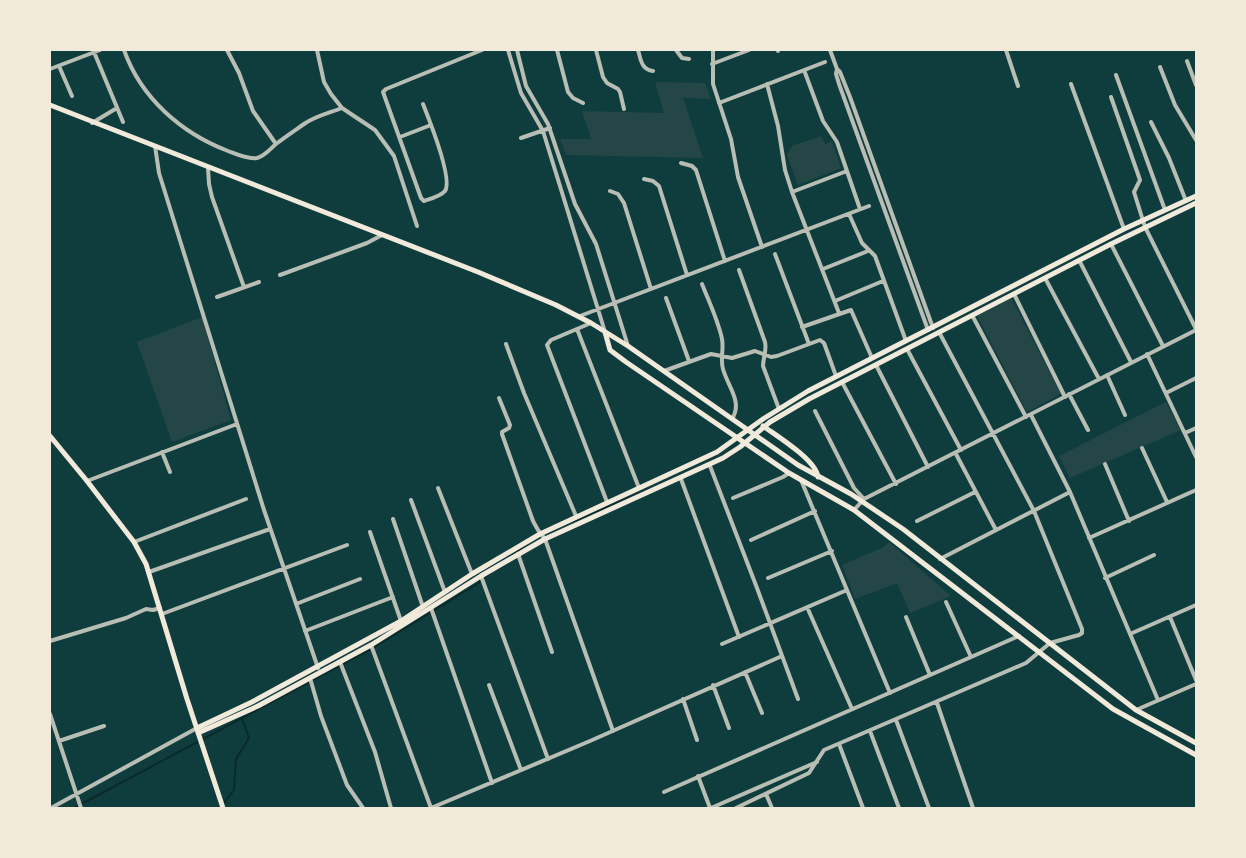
<svg xmlns="http://www.w3.org/2000/svg" width="1246" height="858" font-family="Manrope,sans-serif">
<style>
.green{fill:#244646}
.lines{fill:none;stroke-linecap:round;stroke-linejoin:round}
.stream{stroke:#0a2a2b;stroke-width:2}
.minor{stroke:#b8beb3;stroke-width:4}
.secondary{stroke:#f1e9da;stroke-width:5}
</style>
<rect width="100%" height="100%" fill="#0f3d3e"/>
<!-- green -->
<path class="green" d="M 655,82 L 705,83 L 711,99 L 683,98 L 703,158 L 566,155 L 560,139 L 591,139 L 582,111 L 664,113 Z
M 821,136 L 825,144 L 832,141 L 841,168 L 798,185 L 787,155 L 792,146 Z
M 1011,298 L 1061,394 L 1027,412 L 977,316 Z
M 202,317 L 231,420 L 172,442 L 137,342 Z
M 1166,402 L 1181,430 L 1070,478 L 1059,456 Z
M 889,542 L 951,596 L 910,613 L 897,583 L 855,599 L 842,565 L 884,547 Z"/>
<g class="lines">
<!-- stream -->
<path class="stream" d="M 574,521 L 650,489
M 513,555 L 527,544
M 74,808 L 373,648 L 477,584 L 490,573
M 220,808 L 234,790 L 236,759 L 249,738 L 242,718"/>
<!-- minor -->
<path class="minor" d="M 124,50 C 141,98 181,133 228,151 C 236,154 248,160 257,158 C 265,156 270,149 276,144 C 285,137 294,131 304,124 C 315,116 329,113 342,108
M 227,50 L 239,73 L 253,111 L 276,144
M 317,50 L 324,82 L 331,94 L 342,108 L 375,130 L 394,156 L 417,226
M 508,50 L 521,93 L 543,131 L 605,332
M 517,50 L 526,86 L 548,124 L 575,204 L 596,244 L 628,346
M 557,50 L 568,92 L 573,98 L 583,103
M 596,50 L 603,77 L 607,83 L 618,89 L 620,92 L 624,109
M 638,50 C 641,60 641,69 653,71
M 676,50 L 682,58 L 689,59
M 713,50 L 713,84 L 731,139 L 738,177 L 762,247
M 778,50 L 778,51
M 830,50 L 837,69 L 840,72 L 850,97 L 933,328
M 1006,50 L 1018,86
M 94,52 L 123,122
M 1187,61 L 1196,85
M 712,64 L 749,50
M 59,66 L 72,96
M 1160,67 L 1175,105 L 1196,140
M 50,69 L 100,50
M 837,69 L 836,74 L 839,84 L 928,330
M 804,70 L 823,121 L 837,142 L 860,209
M 1116,75 L 1165,210
M 767,84 L 778,126 L 785,170 L 792,192 L 839,313
M 1071,84 L 1124,229
M 1111,97 L 1140,180 L 1134,192 L 1145,227 L 1196,329
M 719,103 L 825,62
M 423,104 C 429,119 453,179 445,191 C 441,196 430,199 424,201 L 421,198 L 383,92 L 386,89 L 482,50
M 1151,122 L 1169,158 L 1186,201
M 92,123 L 117,108
M 400,137 L 431,125
M 521,138 L 550,128
M 155,146 L 159,173 L 264,510 L 318,668
M 681,163 L 692,166 L 696,170 L 725,261
M 208,168 L 209,184 L 212,197 L 244,287
M 644,179 L 653,181 L 659,186 L 687,275
M 610,191 L 618,194 L 624,203 L 651,289
M 792,192 L 847,171
M 849,214 L 862,243 L 875,256 L 906,341
M 1111,244 L 1163,346
M 775,254 L 809,344
M 1079,260 L 1131,362
M 823,269 L 868,251
M 739,270 L 765,342 C 767,351 763,358 763,366 L 779,409
M 280,275 L 367,243 L 382,235
M 1045,278 L 1099,379
M 702,284 C 709,302 718,320 722,339 C 724,349 720,359 723,369 C 728,387 743,402 732,419
M 1014,294 L 1065,397
M 217,297 L 259,282
M 666,298 L 689,361
M 835,301 L 883,281
M 972,315 L 1026,417
M 580,316 L 869,206
M 591,323 L 551,340 L 547,345 L 607,502
M 802,327 L 851,310 L 872,358
M 577,329 L 639,488
M 506,344 L 524,393 L 576,516
M 907,349 L 961,450
M 1147,354 L 1196,457
M 876,365 L 928,467
M 664,371 L 711,354 L 732,358 L 755,351 L 771,357 L 777,356 L 820,340 L 824,343 L 836,376
M 1107,375 L 1125,415
M 842,382 L 896,484
M 1166,393 L 1196,378
M 1069,394 L 1088,430
M 499,398 L 510,425 L 509,428 L 502,432 L 502,434 L 533,521 L 538,530 L 545,539 L 613,731
M 815,411 L 854,488 L 864,499
M 1031,415 L 1070,492 L 1158,700
M 1185,433 L 1196,428
M 1142,448 L 1167,502
M 162,452 L 170,472
M 956,454 L 996,530
M 1105,464 L 1129,521
M 710,466 L 757,588 L 798,699
M 681,479 L 739,637
M 801,480 L 890,693
M 87,481 L 237,424
M 438,488 L 472,574
M 733,498 L 783,477 L 789,473
M 411,500 L 445,592
M 854,510 L 864,499 L 1196,330
M 393,519 L 423,607
M 917,521 L 975,492
M 370,532 L 401,621
M 1089,538 L 1196,490
M 751,540 L 815,511
M 134,542 L 246,499
M 518,554 L 552,652
M 940,559 L 1070,492
M 149,572 L 270,529
M 481,576 L 548,759
M 768,578 L 832,551
M 1105,578 L 1154,555
M 946,602 L 971,657
M 296,604 L 360,579
M 807,607 L 852,709
M 431,608 L 492,783
M 162,614 L 347,545
M 906,617 L 930,675
M 1170,617 L 1196,680
M 305,631 L 393,597
M 1130,634 L 1196,605
M 50,641 L 126,618 L 146,609 L 153,610 L 160,608
M 722,644 L 847,590
M 371,645 L 431,808 L 590,741 L 782,656
M 340,662 L 375,752 L 391,808
M 745,672 L 762,713
M 310,678 L 321,716 L 347,785 L 363,808
M 489,685 L 521,770
M 713,685 L 729,728
M 683,699 L 697,740
M 937,703 L 973,808
M 1136,710 L 1196,684
M 50,714 L 81,808
M 896,720 L 929,808
M 870,731 L 899,808
M 59,741 L 104,726
M 839,744 L 863,808
M 698,776 L 710,808
M 664,792 L 1019,636
M 766,794 L 772,808
M 51,808 L 197,728
M 711,808 L 817,762
M 736,808 L 809,773 L 824,750 L 1026,663 L 1050,643 L 1079,635 L 1082,633 L 1082,629 L 1034,511 L 939,332"/>
<!-- secondary -->
<path class="secondary" d="M 50,105 L 478,272 L 556,305 L 591,323 L 628,346 L 798,465 L 851,494 L 903,529 L 1136,710 L 1196,743
M 605,332 L 610,350 L 626,362 L 789,473 L 854,510 L 1113,709 L 1196,755
M 763,426 C 777,436 816,460 818,477
M 50,436 L 87,481 L 134,542 L 146,564 L 187,699 L 223,808
M 197,728 L 252,702 L 401,621 L 472,574 L 540,534 L 717,452 L 763,419 L 808,391 L 1124,229 L 1196,196
M 198,733 L 258,706 L 371,645 L 481,576 L 545,539 L 723,458 L 740,447 L 770,422 L 809,399 L 1111,244 L 1196,203"/>
</g>
<!-- border -->
<rect width="1246" height="858" fill="none" stroke="#f1e9da" stroke-width="102"/>
</svg>
